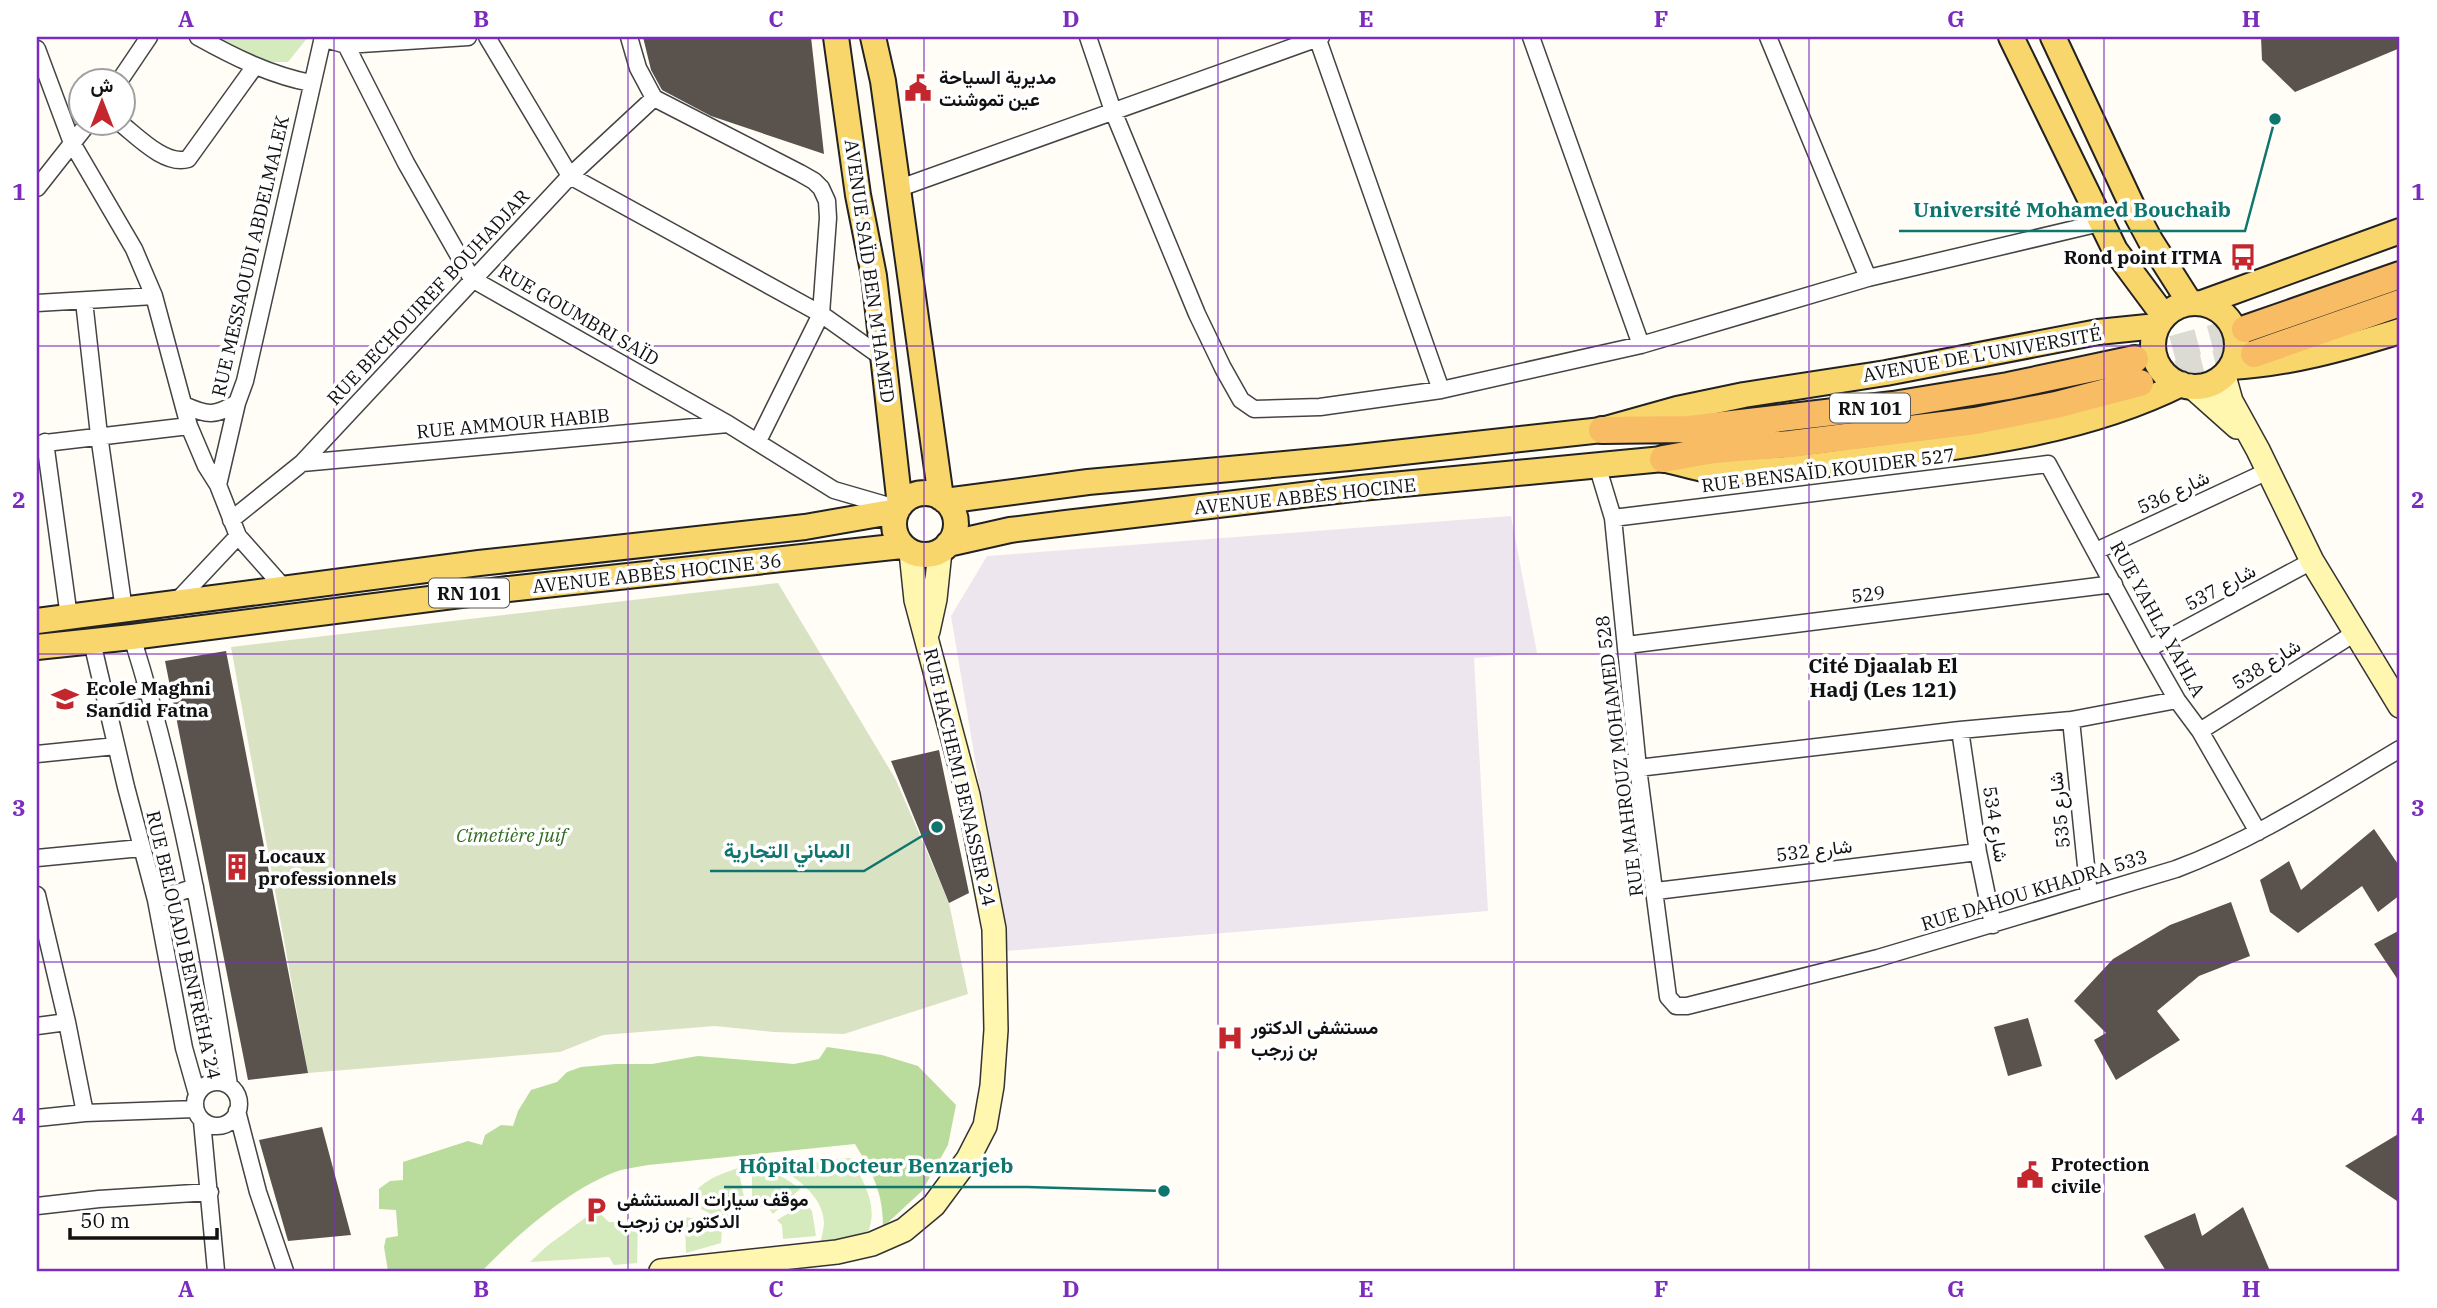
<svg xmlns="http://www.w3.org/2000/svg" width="2437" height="1308" font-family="'IBM Plex Serif',Vazirmatn,serif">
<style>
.industrial{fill:#eee6ef}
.green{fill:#d5ebbd}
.forest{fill:#b9dc9c}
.cemetery{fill:#d9e3c4}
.building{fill:#5a524d}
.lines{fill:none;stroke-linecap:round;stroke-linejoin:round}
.trunk-tunnel{stroke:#dbdad3;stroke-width:26;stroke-dasharray:26 13;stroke-linecap:butt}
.minor-casing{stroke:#444;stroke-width:19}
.secondary-casing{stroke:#333;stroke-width:26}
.primary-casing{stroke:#222;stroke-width:28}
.trunk-casing{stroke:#222;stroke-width:30}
.minor{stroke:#fff;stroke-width:16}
.secondary{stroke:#fff6b0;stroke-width:23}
.primary{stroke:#f9d66b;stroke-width:24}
.trunk{stroke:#f7bc64;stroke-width:26}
.grid{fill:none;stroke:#7b2cbf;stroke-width:2;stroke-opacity:0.55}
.labels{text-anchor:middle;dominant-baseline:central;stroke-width:7;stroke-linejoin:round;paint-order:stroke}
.shield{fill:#fff;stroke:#585858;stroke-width:2}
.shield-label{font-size:18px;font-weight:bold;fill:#111}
.poi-label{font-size:19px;font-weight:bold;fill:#111;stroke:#fff;text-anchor:start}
.street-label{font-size:19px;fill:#111;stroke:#fff}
.park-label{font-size:19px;font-style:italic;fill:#2f6b1f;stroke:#fff}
.neighbourhood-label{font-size:21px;font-weight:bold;fill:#111;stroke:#fff}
.leader{fill:none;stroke:#0f766e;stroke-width:2.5}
.callout-dot{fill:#0f766e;stroke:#fff;stroke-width:2.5}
.callout-label{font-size:21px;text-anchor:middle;font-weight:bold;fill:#0f766e;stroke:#fff;stroke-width:7;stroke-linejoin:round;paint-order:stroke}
.neatline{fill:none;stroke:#7b2cbf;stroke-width:2.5}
.grid-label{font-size:23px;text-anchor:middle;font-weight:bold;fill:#7b2cbf}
</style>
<rect width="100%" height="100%" fill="#fffdf5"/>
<!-- industrial -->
<path class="industrial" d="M 1511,516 L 1537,653 L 1474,658 L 1488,911 L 1007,951 L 951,616 L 987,556 Z"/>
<!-- green -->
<path class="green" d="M 215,37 L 308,37 L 288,62 L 258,62 Z
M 851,1158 C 863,1182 879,1205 868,1232 L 839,1245 L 820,1246 C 821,1239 823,1232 824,1224 C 824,1195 794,1176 772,1164 Z
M 738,1168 L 746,1207 L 735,1209 L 725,1221 L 689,1203 C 697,1182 718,1175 738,1168 Z
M 752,1169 C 771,1169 785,1177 800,1189 L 773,1214 L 768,1208 L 752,1205 Z
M 806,1203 L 812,1211 L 816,1236 L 783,1239 L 782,1225 L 777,1220 Z
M 596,1210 L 609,1222 L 638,1222 L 637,1263 L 614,1265 L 609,1257 L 530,1262 L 547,1246 Z
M 687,1217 L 722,1228 L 721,1243 L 686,1253 L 685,1223 Z"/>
<!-- forest -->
<path class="forest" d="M 827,1047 L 882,1055 L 918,1066 L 956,1105 L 948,1145 L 922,1191 L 883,1227 C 883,1192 873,1174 855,1144 L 648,1165 C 639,1167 629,1168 621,1170 C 572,1186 517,1235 482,1271 L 388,1271 L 384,1247 L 386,1238 L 398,1236 L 396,1210 L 379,1209 L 379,1189 L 390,1181 L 403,1180 L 403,1162 L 468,1141 L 482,1145 L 485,1135 L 501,1125 L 513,1126 L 518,1111 L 531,1090 L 557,1082 L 567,1072 L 581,1067 L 616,1064 L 652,1064 L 698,1056 L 794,1064 L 819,1059 Z"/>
<!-- cemetery -->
<path class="cemetery" d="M 778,583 L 896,780 L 949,903 L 968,994 L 844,1034 L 773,1032 L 715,1026 L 603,1035 L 560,1052 L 308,1073 L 231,647 Z"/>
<!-- building -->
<path class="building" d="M 643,37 L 811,37 L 824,154 L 711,116 L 662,90 L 651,70 Z
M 2261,37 L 2400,37 L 2400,48 L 2295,92 L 2262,60 Z
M 226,651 L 308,1073 L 248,1080 L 165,661 Z
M 939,750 L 969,893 L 949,903 L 891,761 Z
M 2374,829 L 2400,867 L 2400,895 L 2378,912 L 2362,886 L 2298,933 L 2270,912 L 2260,880 L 2289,861 L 2301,890 Z
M 2231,902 L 2250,956 L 2199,976 L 2157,1011 L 2180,1040 L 2116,1080 L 2094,1040 L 2106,1033 L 2074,1001 L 2113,959 L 2170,925 Z
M 2400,930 L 2400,983 L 2374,944 Z
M 2028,1018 L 2042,1066 L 2008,1076 L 1994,1027 Z
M 322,1127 L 351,1235 L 288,1241 L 259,1140 Z
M 2400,1133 L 2400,1203 L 2345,1166 Z
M 2243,1207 L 2270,1271 L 2166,1271 L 2144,1236 L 2195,1213 L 2202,1236 Z"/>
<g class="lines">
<!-- trunk-tunnel -->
<path class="trunk-tunnel" d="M 2135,359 L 2245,329
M 2140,383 L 2253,354"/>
<defs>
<path id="minor" d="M 198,37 C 234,57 270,75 311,83
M 487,37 L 570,176 L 821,314 L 883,358
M 629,37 L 638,68 L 654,98 L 800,173 L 814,181 L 821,188 L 827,201 L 828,218 L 821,314 L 758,441
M 1088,37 L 1113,111 L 1197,314 L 1223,368 L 1241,400 L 1254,409 L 1320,407 L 1441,390 L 1641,345 L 1868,278 L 2100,223
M 1317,37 L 1441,390
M 1531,37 L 1641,345
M 1768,37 L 1868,278
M 322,38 L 346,45 L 468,37
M 346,45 L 406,163 L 472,279 L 728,424 L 834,490 L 896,508
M 37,49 L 72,143 L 134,249 L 154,296 L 189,426 L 206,466 L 218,485 L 238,536 L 285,589
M 120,80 L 149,37
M 119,122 C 137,136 165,166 188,159 L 255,66
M 37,188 L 89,122
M 897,189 L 1321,37
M 84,301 L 99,435 L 124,610
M 37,303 L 154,296
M 184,405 C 208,416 215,416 237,403
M 45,442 L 69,617
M 37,444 L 189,426
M 302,463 L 728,424
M 1597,465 L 1613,518 L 1638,768 L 1668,997 L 1676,1006 L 1687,1006 L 1878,958 L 2176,869 C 2256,839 2327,792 2400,749
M 218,485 L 237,403 L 245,381 L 323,37
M 1613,518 L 2048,464 L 2148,649 L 2177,700 L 2200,731 L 2258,832
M 231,520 L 302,463 L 570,176 L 654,98
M 2096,551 L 2268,471
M 177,601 L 238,536
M 132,637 C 178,783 206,934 229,1085
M 92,642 L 126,787 L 156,900 L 184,1048 L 197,1094
M 1627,645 L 2114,584
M 2148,649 L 2312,561
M 106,698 L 148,688
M 2071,720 L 2089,895
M 1960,730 L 1978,852 L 1993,925
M 2200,731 L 2355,633
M 37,754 L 116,746
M 1638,768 L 1960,730 L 2071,720 L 2177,700
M 37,858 L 141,848
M 1656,891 L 1978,852
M 37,895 L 67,1022 L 85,1113
M 156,900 L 195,887
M 37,1026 L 67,1022
M195 1104a22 22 0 1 1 44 0a22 22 0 1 1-44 0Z
M 237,1111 L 258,1192 L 285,1271
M 37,1118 L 85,1113 L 195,1109
M 202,1121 L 216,1271
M 37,1206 L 99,1199 L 210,1192"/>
<path id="secondary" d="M 2224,376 L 2231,401 L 2258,450 L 2312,561 L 2400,706
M 2191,386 L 2237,427
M 928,631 L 935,599 L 940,551
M 661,1271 L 837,1252 L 872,1244 L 904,1230 L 934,1205 L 968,1159 L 985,1126 L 992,1086 L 996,1030 L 994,929 L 968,795 L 916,600 L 911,552"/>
<path id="primary" d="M 836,37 L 858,195 L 874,276 L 900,506
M 873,37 L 883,81 L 941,498
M 2011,37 L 2115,250 L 2164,316
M 2053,37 L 2135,212 L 2150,240 L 2190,303
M 2202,303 L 2400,231
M2153 345a42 42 0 1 1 84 0a42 42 0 1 1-84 0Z
M 2231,367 C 2288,364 2345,348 2400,331
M894 524a31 31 0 1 1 62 0a31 31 0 1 1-62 0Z
M 945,501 L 1088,482 L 1349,458 L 1602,430 L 1677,409 L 1744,395 L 1886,373 L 2098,332 L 2157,326
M 948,544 L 1010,530 L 1066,523 L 1361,488 L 1663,459 C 1680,463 1698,469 1715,471 C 1766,474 1817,465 1868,459 C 1973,445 2085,432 2181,384
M 37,621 L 479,563 L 805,527 L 897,511
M 37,647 L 132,637 L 508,589 L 902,546"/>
<path id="trunk" d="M 2245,329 L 2400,275
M 2254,354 L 2400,303
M 1602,430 L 1689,429 L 1893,405 L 2008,386 L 2135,359
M 1663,459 L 1714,450 L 1790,444 L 1975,421 L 2056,405 L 2140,383"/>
</defs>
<!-- minor casing -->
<use href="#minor" class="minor-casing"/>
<!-- secondary casing -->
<use href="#secondary" class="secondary-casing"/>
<!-- primary casing -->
<use href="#primary" class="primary-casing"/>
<!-- trunk casing -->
<use href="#trunk" class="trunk-casing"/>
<!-- minor -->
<use href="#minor" class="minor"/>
<!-- secondary -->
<use href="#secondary" class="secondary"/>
<!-- primary -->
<use href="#primary" class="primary"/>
<!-- trunk -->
<use href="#trunk" class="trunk"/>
</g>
<!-- grid -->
<path class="grid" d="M 334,37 L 334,1271M 628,37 L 628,1271M 924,37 L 924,1271M 1218,37 L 1218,1271M 1514,37 L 1514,1271M 1809,37 L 1809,1271M 2104,37 L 2104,1271M 37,346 L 2400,346M 37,654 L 2400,654M 37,962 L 2400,962"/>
<!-- icons -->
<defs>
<symbol id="civic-bare" viewBox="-9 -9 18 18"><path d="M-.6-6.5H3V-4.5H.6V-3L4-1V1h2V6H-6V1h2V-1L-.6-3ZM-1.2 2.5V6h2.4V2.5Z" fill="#c4262e" stroke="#fff" stroke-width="2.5" paint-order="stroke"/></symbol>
<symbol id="bus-bare" viewBox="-9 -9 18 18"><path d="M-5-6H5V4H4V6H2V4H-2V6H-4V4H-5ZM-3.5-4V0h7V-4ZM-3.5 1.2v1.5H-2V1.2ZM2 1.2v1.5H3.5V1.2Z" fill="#c4262e" stroke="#fff" stroke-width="2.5" paint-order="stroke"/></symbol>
<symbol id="school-bare" viewBox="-9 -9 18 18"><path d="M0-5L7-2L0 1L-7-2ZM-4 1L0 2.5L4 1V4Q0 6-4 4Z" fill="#c4262e" stroke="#fff" stroke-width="2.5" paint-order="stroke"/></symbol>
<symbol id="building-bare" viewBox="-9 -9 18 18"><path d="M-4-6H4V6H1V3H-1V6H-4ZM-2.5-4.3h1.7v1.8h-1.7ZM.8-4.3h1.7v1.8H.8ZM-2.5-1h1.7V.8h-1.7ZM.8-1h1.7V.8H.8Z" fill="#c4262e" stroke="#fff" stroke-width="2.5" paint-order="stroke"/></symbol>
<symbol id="hospital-bare" viewBox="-9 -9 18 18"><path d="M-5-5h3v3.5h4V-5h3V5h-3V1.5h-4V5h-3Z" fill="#c4262e" stroke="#fff" stroke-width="2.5" paint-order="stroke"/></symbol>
<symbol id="parking-bare" viewBox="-9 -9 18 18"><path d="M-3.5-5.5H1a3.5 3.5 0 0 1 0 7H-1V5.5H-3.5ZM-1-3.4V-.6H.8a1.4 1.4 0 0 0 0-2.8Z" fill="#c4262e" stroke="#fff" stroke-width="2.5" paint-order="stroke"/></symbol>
</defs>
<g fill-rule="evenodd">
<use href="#civic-bare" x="899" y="69" width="38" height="38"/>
<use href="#bus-bare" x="2224" y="238" width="38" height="38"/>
<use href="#school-bare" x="46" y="680" width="38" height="38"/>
<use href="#building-bare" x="218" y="848" width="38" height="38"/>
<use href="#hospital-bare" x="1211" y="1019" width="38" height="38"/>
<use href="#civic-bare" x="2011" y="1156" width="38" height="38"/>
<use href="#parking-bare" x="577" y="1191" width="38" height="38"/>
</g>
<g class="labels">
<!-- shield labels -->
<g class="shield">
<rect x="1830" y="393.5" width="80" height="29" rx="5"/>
<rect x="429" y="578.5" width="80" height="29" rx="5"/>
</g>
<g class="shield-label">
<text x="1870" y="408">RN 101</text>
<text x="469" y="593">RN 101</text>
</g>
<!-- poi labels -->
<g class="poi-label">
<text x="939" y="77">مديرية السياحة<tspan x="939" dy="22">عين تموشنت</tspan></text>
<text x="2222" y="257" text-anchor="end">Rond point ITMA</text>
<text x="86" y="688">Ecole Maghni<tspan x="86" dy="22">Sandid Fatna</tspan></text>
<text x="258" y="856">Locaux<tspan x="258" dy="22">professionnels</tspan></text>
<text x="1251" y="1027">مستشفى الدكتور<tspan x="1251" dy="22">بن زرجب</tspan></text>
<text x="2051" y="1164">Protection<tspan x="2051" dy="22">civile</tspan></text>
<text x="617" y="1199">موقف سيارات المستشفى<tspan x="617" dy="22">الدكتور بن زرجب</tspan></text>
</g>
<!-- street labels -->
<g class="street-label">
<text transform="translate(250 256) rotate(-77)">RUE MESSAOUDI ABDELMALEK</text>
<text transform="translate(870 271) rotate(82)">AVENUE SAÏD BEN M'HAMED</text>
<text transform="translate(428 297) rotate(-47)">RUE BECHOUIREF BOUHADJAR</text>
<text transform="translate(579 315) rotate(30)">RUE GOUMBRI SAÏD</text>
<text transform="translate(1982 354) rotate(-10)">AVENUE DE L'UNIVERSITÉ</text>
<text transform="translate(513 423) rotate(-5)">RUE AMMOUR HABIB</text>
<text transform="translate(1828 470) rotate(-7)">RUE BENSAÏD KOUIDER 527</text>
<text transform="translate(2173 492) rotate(-25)">شارع 536</text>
<text transform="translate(1305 496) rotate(-6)">AVENUE ABBÈS HOCINE</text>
<text transform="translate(657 573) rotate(-6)">AVENUE ABBÈS HOCINE 36</text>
<text transform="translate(2220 587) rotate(-28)">537 شارع</text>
<text transform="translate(1868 594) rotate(-7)">529</text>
<text transform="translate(2158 619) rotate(61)">RUE YAHLA YAHLA</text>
<text transform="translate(2266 664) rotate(-32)">538 شارع</text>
<text transform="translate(1619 756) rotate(-97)">RUE MAHROUZ MOHAMED 528</text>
<text transform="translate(960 777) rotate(77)">RUE HACHEMI BENASSER 24</text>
<text transform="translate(2059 810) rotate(-96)">535 شارع</text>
<text transform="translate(1996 824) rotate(81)">534 شارع</text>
<text transform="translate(1814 850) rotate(-7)">532 شارع</text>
<text transform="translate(2034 890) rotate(-17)">RUE DAHOU KHADRA 533</text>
<text transform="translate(184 945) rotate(77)">RUE BELOUADI BENFRÉHA 24</text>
</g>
<!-- park labels -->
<g class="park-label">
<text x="511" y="835">Cimetière juif</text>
</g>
<!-- neighbourhood labels -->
<g class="neighbourhood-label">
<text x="1883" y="665">Cité Djaalab El<tspan x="1883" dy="24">Hadj (Les 121)</tspan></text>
</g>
</g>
<!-- callouts -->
<path class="leader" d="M2275 119L2245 231H1899M937 827L864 871H710M1164 1191L1027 1187H724"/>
<g class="callout-dot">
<circle cx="2275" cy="119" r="7"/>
<circle cx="937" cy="827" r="7"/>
<circle cx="1164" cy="1191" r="7"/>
</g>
<g class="callout-label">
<text x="2072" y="217">Université Mohamed Bouchaib</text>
<text x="787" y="858">المباني التجارية</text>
<text x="876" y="1173">Hôpital Docteur Benzarjeb</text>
</g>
<!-- border -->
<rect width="2437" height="1308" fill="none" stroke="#ffffff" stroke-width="77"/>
<!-- north arrow -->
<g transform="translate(102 102)"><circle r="33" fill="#ffffff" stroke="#a0a0a0" stroke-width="2"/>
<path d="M0-5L12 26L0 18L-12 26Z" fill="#c4262e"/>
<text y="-10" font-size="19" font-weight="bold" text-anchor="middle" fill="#111111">ش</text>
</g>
<!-- scale -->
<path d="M70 1228v10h147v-10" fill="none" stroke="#111111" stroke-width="3.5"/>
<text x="80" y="1228" font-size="21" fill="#111111" stroke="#ffffff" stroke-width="5" paint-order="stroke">50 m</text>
<rect x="38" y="38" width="2360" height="1232" class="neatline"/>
<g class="grid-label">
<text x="186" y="27">A</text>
<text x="481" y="27">B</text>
<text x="776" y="27">C</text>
<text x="1071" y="27">D</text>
<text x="1366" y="27">E</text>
<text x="1661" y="27">F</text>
<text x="1956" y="27">G</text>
<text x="2251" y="27">H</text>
<text x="19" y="200">1</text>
<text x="2418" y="200">1</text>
<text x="19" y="508">2</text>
<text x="2418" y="508">2</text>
<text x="19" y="816">3</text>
<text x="2418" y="816">3</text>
<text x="19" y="1124">4</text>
<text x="2418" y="1124">4</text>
<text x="186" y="1297">A</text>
<text x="481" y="1297">B</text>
<text x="776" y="1297">C</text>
<text x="1071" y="1297">D</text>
<text x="1366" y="1297">E</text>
<text x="1661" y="1297">F</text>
<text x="1956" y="1297">G</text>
<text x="2251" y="1297">H</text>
</g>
</svg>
